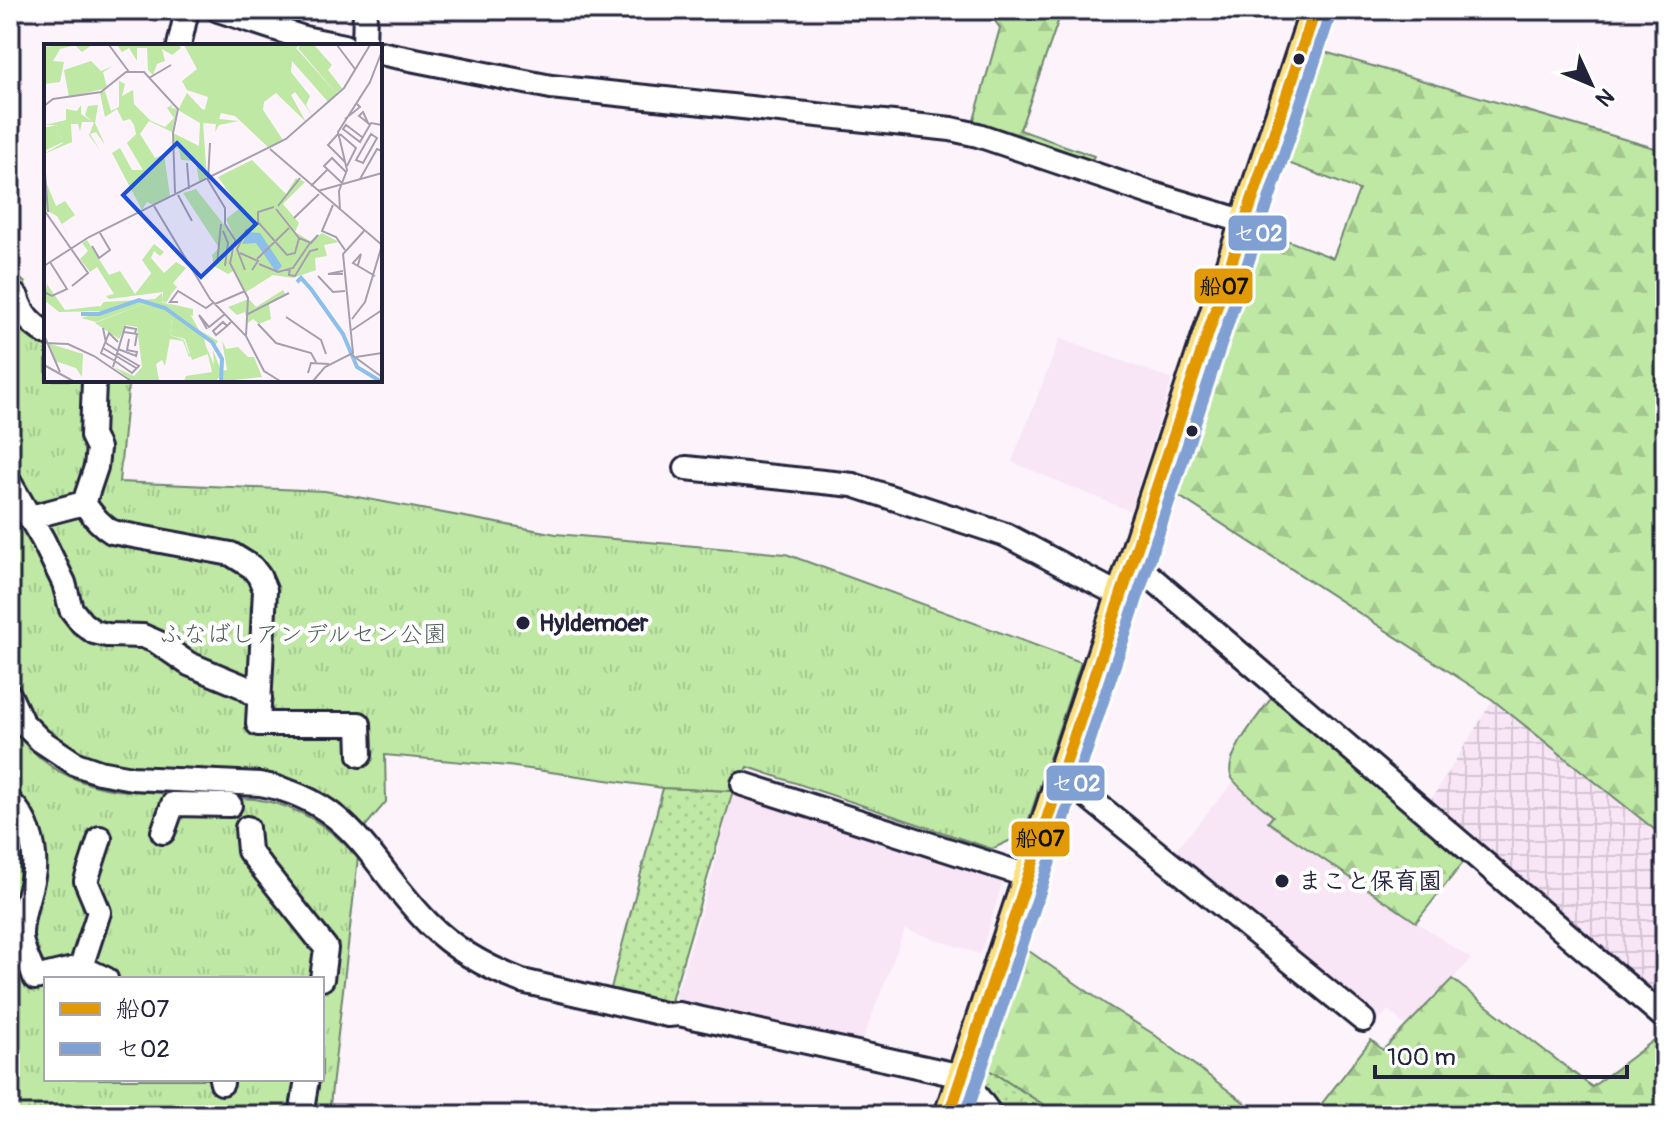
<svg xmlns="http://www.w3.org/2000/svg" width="1675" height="1125" font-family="Pangolin,'Klee One',sans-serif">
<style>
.built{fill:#f8e5f6}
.industrial{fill:url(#industrial-grid)}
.grass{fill:url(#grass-dots);stroke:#708570;stroke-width:2}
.forest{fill:url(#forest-firs);stroke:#708570;stroke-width:2}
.park{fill:url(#park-tufts);stroke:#708570;stroke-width:2;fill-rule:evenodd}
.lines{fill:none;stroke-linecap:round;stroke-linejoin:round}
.minor-casing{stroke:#22223b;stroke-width:28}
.major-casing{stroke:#22223b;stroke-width:34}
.minor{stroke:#fff;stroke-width:22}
.major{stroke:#fbe080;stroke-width:28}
.bus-1-casing{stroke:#fff;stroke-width:18}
.bus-2-casing{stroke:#fff;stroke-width:18}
.bus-1{stroke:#e29906;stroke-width:12}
.bus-2{stroke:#80a0d3;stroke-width:12}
.bus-dot{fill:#22223b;stroke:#fff;stroke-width:3}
.labels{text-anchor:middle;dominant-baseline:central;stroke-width:8;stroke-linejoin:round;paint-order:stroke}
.poi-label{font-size:24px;font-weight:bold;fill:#22223b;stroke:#fff;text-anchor:start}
.park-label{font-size:24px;fill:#515d5a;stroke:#fff}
.inset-river{fill:none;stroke:#8cbfe9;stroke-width:4}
.inset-road{fill:none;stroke:#a59fae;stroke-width:2}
.view{fill:#1d4ed8;fill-opacity:0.15;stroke:#1d4ed8;stroke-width:4}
.inset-edge{fill:none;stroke:#22223b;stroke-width:4}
.line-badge{stroke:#fff;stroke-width:3}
.badge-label{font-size:22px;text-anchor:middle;font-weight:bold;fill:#fff}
.pale-badge-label{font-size:22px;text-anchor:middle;font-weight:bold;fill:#111}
</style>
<defs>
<pattern id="industrial-grid" width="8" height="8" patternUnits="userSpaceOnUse" patternTransform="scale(2)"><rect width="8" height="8" fill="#f8e5f6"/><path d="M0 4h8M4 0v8" fill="none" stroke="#d4c4d4"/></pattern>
<pattern id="grass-dots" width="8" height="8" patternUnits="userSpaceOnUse" patternTransform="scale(2)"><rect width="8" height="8" fill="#bee8a4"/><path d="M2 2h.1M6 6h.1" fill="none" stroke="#a3c78e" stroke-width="1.8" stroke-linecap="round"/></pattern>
<pattern id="forest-firs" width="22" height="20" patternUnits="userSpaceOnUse" patternTransform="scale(2)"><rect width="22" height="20" fill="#bee8a4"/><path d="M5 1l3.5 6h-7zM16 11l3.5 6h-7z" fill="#a3c78e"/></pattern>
<pattern id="park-tufts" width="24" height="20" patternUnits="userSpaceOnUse" patternTransform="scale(2)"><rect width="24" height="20" fill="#bee8a4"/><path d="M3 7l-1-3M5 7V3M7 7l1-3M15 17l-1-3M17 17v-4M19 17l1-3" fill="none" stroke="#a3c78e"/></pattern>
</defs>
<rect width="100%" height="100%" fill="#fcf3fb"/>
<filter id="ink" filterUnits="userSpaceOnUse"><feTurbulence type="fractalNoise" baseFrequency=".0125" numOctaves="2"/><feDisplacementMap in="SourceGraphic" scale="16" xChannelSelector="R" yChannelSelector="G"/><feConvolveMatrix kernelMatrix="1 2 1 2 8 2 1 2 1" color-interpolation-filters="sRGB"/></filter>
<g filter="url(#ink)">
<!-- built -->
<path class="built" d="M 1060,339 L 1172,379 L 1130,511 L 1012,462 Z
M 1234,782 L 1273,816 L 1269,823 L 1471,959 L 1407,1027 L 1388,1010 L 1378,1021 L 1242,911 L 1174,852 Z
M 733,791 L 752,792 L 1004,878 L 980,954 L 905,929 L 860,1046 L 673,1006 L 714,869 Z"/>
<!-- industrial -->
<path class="industrial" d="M 1493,700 L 1665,838 L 1665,1008 L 1536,895 L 1431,800 Z"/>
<!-- grass -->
<path class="grass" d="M 663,788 L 733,791 L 668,1011 L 609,996 Z
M 986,1068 L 1060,1115 L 1004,1115 L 981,1084 Z"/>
<!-- forest -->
<path class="forest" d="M 987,10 L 1062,10 L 1020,130 L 1094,156 L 1088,165 L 972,127 L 1000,28 Z
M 1321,51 L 1665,151 L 1665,838 L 1493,700 L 1176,494 L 1263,231 L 1333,258 L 1359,190 L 1288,163 Z
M 1275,693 L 1466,859 L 1416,922 L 1268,822 L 1273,816 C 1265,809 1234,785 1231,776 C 1224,754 1262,712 1275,693 Z
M 1026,949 L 1107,1005 L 1152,1033 L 1261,1115 L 1060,1115 L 986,1068 Z
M 1452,979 L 1592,1087 L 1665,1032 L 1665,1115 L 1313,1115 L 1371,1040 L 1383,1050 Z"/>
<!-- park -->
<path class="park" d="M 10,269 L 25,283 L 27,306 L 46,327 L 46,380 L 129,380 L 119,482 L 325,491 L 556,534 L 786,554 L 1081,662 L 1024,834 L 992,849 L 748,767 L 733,791 L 663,788 L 508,766 L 385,755 L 386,802 L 363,829 L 333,803 L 129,768 L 80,756 L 60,745 L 30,717 L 10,677 Z
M 10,720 C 32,762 71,783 116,790 L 255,799 C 300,806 327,825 358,857 L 329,1114 L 340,1115 L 10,1115 ZM 46,979 L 322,979 L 322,1079 L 46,1079 Z"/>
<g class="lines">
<defs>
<path id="minor" d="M 218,10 L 304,38 L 344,46
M 179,46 L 187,10
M 364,46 L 365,10
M 380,53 L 551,87 L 951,129 L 978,135 L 1153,194 L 1246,222
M 10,296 L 17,297 C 22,314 31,324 46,333
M 94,380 L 92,436 L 98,448 L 96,467 L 84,503 C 92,515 100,525 112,532 L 231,554 L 252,567 L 259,576 L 265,590 L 258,724 L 359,724 L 360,755
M 686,468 L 853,485 L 1006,535 L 1106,588 L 1121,594
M 10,483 L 43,540 L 64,583 L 71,609 L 82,623 L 94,632 L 107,635 L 143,636 L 157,642 L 189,664 L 242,686 L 260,698
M 31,517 L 84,503
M 1132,561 L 1665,1018
M 10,696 L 22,722 L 40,740 L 76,764 L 99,772 L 132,778 L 260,784 C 354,801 370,865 429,924 C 455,950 488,968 522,981 L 668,1015 L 679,1014 L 962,1076 L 991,1115
M 1061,775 L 1363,1020
M 743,784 L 1028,876
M 10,802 C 28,819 36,846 34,870 C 31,893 20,914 21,937 C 22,951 31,964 35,978 L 81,967 L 99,912 L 86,881 L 100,838
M 247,828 L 249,851 L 326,948 L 322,979
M 163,832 L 173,804 L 230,805
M 81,967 L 106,979
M 221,1079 L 222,1083
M 301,1115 L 307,1079"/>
<path id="major" d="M 949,1115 C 1070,746 1196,379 1315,10"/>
</defs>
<!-- minor casing -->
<use href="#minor" class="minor-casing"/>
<!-- major casing -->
<use href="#major" class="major-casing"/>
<!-- minor -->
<use href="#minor" class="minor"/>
<!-- major -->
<use href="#major" class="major"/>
<defs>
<path id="bus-1" d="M 949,1115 L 1315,10"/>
<path id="bus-2" d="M 966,1115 L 1330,15"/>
</defs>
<!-- bus-1 casing -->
<use href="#bus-1" class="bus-1-casing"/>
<!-- bus-2 casing -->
<use href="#bus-2" class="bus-2-casing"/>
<!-- bus-1 -->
<use href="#bus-1" class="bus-1"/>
<!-- bus-2 -->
<use href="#bus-2" class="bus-2"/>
</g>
</g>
<!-- markers -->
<g class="bus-dot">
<circle cx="1299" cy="59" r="7"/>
<circle cx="1192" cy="431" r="7"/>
<circle cx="523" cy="623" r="8"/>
<circle cx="1282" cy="881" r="8"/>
</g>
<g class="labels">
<!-- poi labels -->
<g class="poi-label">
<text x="539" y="623">Hyldemoer</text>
<text x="1298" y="881">まこと保育園</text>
</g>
<!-- park labels -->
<g class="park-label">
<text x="303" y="634">ふなばしアンデルセン公園</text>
</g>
</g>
<!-- overview -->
<g transform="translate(44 44)">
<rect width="338" height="338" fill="#fcf3fb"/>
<path d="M 17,1 L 48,1 L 38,8 L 31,1 L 16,5 L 9,17 L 20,18 L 16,38 L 0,40 L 0,3 ZM 54,61 L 51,79 L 61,101 L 52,88 L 46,90 L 57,108 L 45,91 L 50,79 L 41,71 L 44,62 ZM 110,200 L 120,208 L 116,212 L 110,207 L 107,214 L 120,229 L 132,218 L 142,224 L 129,239 L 133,243 L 128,249 L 121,249 L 98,216 ZM 118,249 L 118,258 L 145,268 L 155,286 L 174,297 L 171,302 L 159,291 L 164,310 L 148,316 L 141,295 L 126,291 L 128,275 L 99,260 L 52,278 L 37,274 L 59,268 L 55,264 L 60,258 L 111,255 Z" fill="#bee8a4"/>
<path d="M 73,1 L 135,1 L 137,4 L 128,11 L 118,5 L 121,17 L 113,20 L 109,31 L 104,26 L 103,4 L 93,4 L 93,17 L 85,4 L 78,8 ZM 47,17 L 57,27 L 69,22 L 59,28 L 63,44 L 25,53 L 20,26 ZM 75,37 L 81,40 L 78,52 L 89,46 L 90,60 L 107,77 L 121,83 L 130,74 L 123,64 L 129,60 L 127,64 L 133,65 L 128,88 L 105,77 L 96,90 L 111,114 L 120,110 L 126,152 L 109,161 L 103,158 L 98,166 L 68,109 L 76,104 L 88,126 L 99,126 L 83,99 L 92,90 L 90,81 L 86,75 L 79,77 L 73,65 L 61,73 L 56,49 L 61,47 L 67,67 L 75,63 ZM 143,49 L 158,65 L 176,70 L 175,75 L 195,77 L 175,81 L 171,88 L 172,80 L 159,79 L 163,135 L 155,138 L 152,117 L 137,116 L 135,105 L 129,104 L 129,89 L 155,102 L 156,79 L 134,66 ZM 37,61 L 37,70 L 49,78 L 38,78 L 36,87 L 34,80 L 27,80 L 28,98 L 0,110 L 19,99 L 12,81 L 1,81 L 22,76 L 22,65 L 33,67 ZM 0,133 L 12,162 L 21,157 L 31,171 L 18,180 L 26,194 L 13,172 L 0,165 ZM 43,196 L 65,231 L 76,227 L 91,250 L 109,227 L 120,248 L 128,249 L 122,259 L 149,265 L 149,272 L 118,257 L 119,248 L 65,255 L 62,252 L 70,250 L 53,223 L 46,228 L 36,215 L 44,207 L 38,199 ZM 3,240 L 21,266 L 55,262 L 59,267 L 15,268 L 0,256 ZM 239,246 L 242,251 L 225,260 L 227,275 L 215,280 L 209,275 L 204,279 L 201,268 L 193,271 L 184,263 L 205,255 L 212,263 ZM 99,260 L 128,274 L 126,291 L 140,296 L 145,310 L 161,303 L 145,313 L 139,297 L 126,295 L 121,322 L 118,316 L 112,320 L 115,336 L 88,337 L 70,323 L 90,332 L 98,323 L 93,283 L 82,281 L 75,295 L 51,279 ZM 178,296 L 182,305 L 194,303 L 204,313 L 210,313 L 218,333 L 180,337 L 177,331 L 172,337 L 140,337 L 142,332 L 168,328 L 162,302 L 170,321 L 169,306 L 177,327 L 183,326 ZM 3,299 L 39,310 L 38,333 L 32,324 L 11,317 Z" fill="#bee8a4"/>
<path d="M 257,1 L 270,1 L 288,21 L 284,26 L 298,44 L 292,49 L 254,4 ZM 12,81 L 19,98 L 0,107 L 0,84 Z" fill="#bee8a4"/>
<path d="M 140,1 L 255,1 L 252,4 L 293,50 L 285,59 L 248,17 L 247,28 L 266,52 L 262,61 L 269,72 L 251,48 L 247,51 L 262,78 L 232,49 L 220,58 L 219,66 L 239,96 L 225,104 L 191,72 L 177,69 L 174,78 L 159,74 L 164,53 L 143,46 L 138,37 L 153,25 ZM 208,116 L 242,150 L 252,134 L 261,138 L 239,160 L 255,179 L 251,188 L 266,197 L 278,189 L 295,198 L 280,201 L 283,212 L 271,214 L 272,226 L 249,234 L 229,231 L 202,248 L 187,221 L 192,198 L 182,175 L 196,164 L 174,133 ZM 152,145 L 189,192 L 189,227 L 184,230 L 170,222 L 168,211 L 175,204 L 139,149 Z" fill="#bee8a4"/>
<path d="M 204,188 L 216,189 L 238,222 L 232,228 L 212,199 L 198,200 Z" fill="#8cbfe9"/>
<path class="inset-river" d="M 253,238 L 257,234 L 267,245 L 299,290 L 313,323 L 336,337M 37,270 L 55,270 L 95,256 L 121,264 L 168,298 L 178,315 L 177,337"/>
<path class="inset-road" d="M 65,1 L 85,28M 293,1 L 311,25M 105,34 L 127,21M 0,62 L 9,55 L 57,48 L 82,28 L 100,28 L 134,65 L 129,89 L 131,149M 301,75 L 316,63 L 312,59M 324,79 L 319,68 L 315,72 L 324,79 L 326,81M 294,90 L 284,101 L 301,118M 296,90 L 312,104 L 303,122M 327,90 L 333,94 L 319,119 L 312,116 ZM 318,93 L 302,81 L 299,85 L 316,98 L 327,79 L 338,81M 166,99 L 164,136 L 181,164 L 181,180 L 191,196 L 186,219 L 204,254 L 202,292M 226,105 L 338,201 L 321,258 L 308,275M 0,117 L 4,168M 143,119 L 145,145M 316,135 L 333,105 L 338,107M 298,139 L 280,122 L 288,114 L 302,128M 267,142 L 284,125M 274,147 L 338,129M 134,151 L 148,177M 289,161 L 278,187 L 292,193 L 301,206M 110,162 L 166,255 L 202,292 L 220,327 L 236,337M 234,162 L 256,134M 230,163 L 214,168 L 214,178 L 243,211 L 251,209 L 255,194M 232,165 L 255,194 L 267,199 L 274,191M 0,166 L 44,229 L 28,242M 296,166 L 295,147 L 303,126 L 294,88 L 326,38 L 338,7M 250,174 L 275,150M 179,187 L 184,199 L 181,222M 48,202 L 55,214 L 66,206 L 56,189M 196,209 L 214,217 L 208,226M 213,215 L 245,184M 173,220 L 177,180M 215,220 L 234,228 L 249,224 L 266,199M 314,221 L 317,210 L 309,219 L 331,232M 0,222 L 45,193 L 242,95 L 300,44 L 326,1M 246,224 L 245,231 L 251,232 L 266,207 L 274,205M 201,226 L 193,205 L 203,185M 299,227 L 284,230 L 299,230M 274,232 L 289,248 L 301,247M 0,248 L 8,252 L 23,245 L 6,218M 134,258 L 126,258 L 134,247 L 162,264 L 169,259M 171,260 L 201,247M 202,271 L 245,249M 242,273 L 277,296 L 282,310M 214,280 L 232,299 L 267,309 L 272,318M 183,282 L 179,278 L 169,287 L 172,291 L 183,282 L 188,277M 59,284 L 62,299 L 74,307M 163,285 L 155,271 L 165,283 L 181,270M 308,286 L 338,266M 80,288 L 93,290 L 91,302M 0,291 L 16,328M 0,299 L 24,300 L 50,312 L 87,337M 59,304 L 92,324M 74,305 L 92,312 L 93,308 L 83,306 L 85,295M 308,311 L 338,333M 312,313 L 338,309M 71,317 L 88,329 L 95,322 L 73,309M 71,317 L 57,309 L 65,289 L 74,298M 0,321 L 29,337M 69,323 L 81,283 L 92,285 L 91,290M 264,329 L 267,319 L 285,320M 269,337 L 281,323 L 309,309 L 299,210 L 320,187"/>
<path class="view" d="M 133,99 L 212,180 L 157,233 L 79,151 Z"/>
<rect width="338" height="338" class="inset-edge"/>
</g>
<g class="line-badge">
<rect x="1227" y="214" width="61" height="38" rx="8" fill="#80a0d3"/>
<rect x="1193" y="267" width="61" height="38" rx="8" fill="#e29906"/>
<rect x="1045" y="764" width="61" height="38" rx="8" fill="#80a0d3"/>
<rect x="1010" y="820" width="61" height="38" rx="8" fill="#e29906"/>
</g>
<g class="badge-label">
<text x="1258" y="241">セ02</text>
<text x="1076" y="791">セ02</text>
</g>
<g class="pale-badge-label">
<text x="1224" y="294">船07</text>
<text x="1040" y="846">船07</text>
</g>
<!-- margin -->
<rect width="1675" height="1125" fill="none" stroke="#fff" stroke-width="40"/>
<rect x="20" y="20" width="1635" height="1085" fill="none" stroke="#22223b" stroke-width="3" filter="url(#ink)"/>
<!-- legend -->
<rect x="44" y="977" width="280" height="104" fill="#ffffff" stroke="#a7a7b1" stroke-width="2"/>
<rect x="60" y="1003" width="40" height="12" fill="#e29906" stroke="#a7a7b1" stroke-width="2"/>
<text x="116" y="1017" font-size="24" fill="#22223b">船07</text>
<rect x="60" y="1043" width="40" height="12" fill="#80a0d3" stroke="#a7a7b1" stroke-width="2"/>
<text x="116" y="1057" font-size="24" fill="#22223b">セ02</text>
<!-- north arrow -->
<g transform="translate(1591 84) rotate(134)" stroke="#ffffff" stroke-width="6" paint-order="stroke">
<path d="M0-6L14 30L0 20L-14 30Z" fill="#22223b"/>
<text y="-12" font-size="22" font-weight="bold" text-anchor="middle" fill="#22223b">N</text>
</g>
<!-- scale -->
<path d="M1375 1065v12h252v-12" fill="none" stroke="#22223b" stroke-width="4"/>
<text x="1387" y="1065" font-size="24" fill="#22223b" stroke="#ffffff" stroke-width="6" paint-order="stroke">100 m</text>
</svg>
